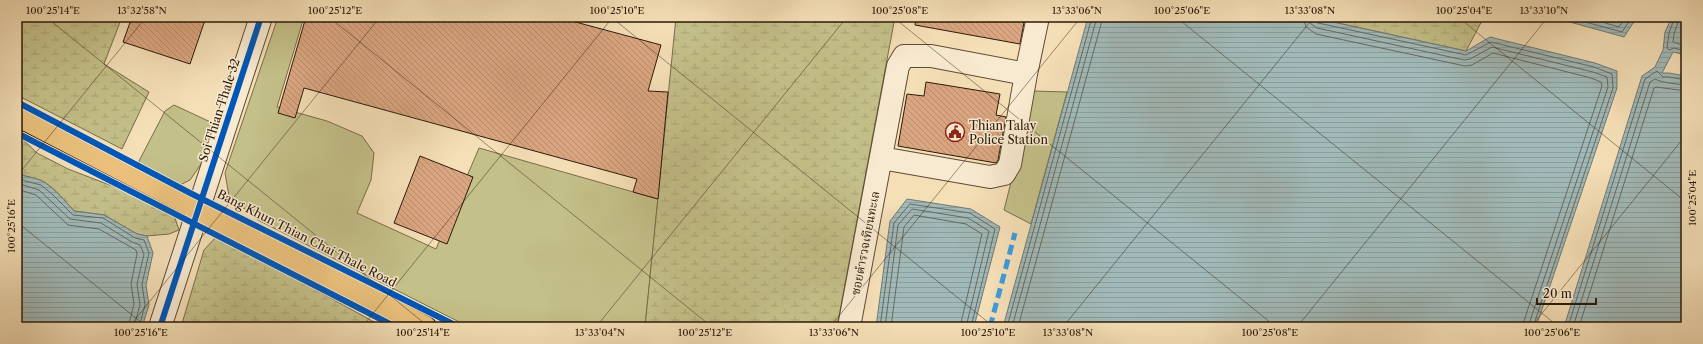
<svg xmlns="http://www.w3.org/2000/svg" width="1703" height="344" font-family="'Libre Caslon Text','Noto Serif Thai',serif">
<style>
.green{fill:#c4c089;stroke:#786d49}
.wetland{fill:url(#wetland-marsh);stroke:#786d49}
.water{fill:url(#water-rules);stroke:#727a73}
.lines{fill:none;stroke-linecap:round;stroke-linejoin:round}
.shore{stroke:#666a61;stroke-width:1}
.building{fill:url(#building-back-hatch);stroke:#2b1a09}
.minor-casing{stroke:#5e4b34;stroke-width:24}
.major-casing{stroke:#2b1a09;stroke-width:24}
.minor{stroke:#f8ead0;stroke-width:22}
.major{stroke:#eac07c;stroke-width:22}
.quiet{stroke:#3d9bdd;stroke-width:5;stroke-dasharray:10 5;stroke-linecap:butt}
.cycleway-casing{stroke:#f8ead0;stroke-width:8}
.cycleway{stroke:#0057b8;stroke-width:6}
.ticks{fill:none;stroke:#2b1a09;stroke-width:1;stroke-opacity:0.45}
.labels{text-anchor:middle;dominant-baseline:central;stroke-width:3;stroke-linejoin:round;paint-order:stroke}
.street-label{font-size:12px;fill:#2b1a09;stroke:#f8ead0}
.poi-label{font-size:12px;fill:#2b1a09;stroke:#f8ead0;text-anchor:start}
.neatline{fill:none;stroke:#2b1a09;stroke-width:1.5}
.ticks-label{font-size:10px;text-anchor:middle;fill:#2b1a09}
</style>
<defs>
<pattern id="wetland-marsh" width="20" height="14" patternUnits="userSpaceOnUse"><rect width="20" height="14" fill="#c4c089"/><path d="M1 5h8M5 5V1M11 12h8M15 12V8" fill="none" stroke="#a9a475"/></pattern>
<pattern id="water-rules" width="6" height="5" patternUnits="userSpaceOnUse"><rect width="6" height="5" fill="#a1bab9"/><path d="M0 2.5h6" fill="none" stroke="#8b9f9e"/></pattern>
<pattern id="building-back-hatch" width="6" height="6" patternUnits="userSpaceOnUse"><rect width="6" height="6" fill="#daa681"/><path d="M-1 5l2 2M0 0l6 6M5-1l2 2" fill="none" stroke="#bb8e6e"/></pattern>
</defs>
<rect width="100%" height="100%" fill="#f5dfb7"/>
<filter id="stains"><feTurbulence type="fractalNoise" baseFrequency=".005" numOctaves="4"/><feColorMatrix values="0 0 0 0 .2 0 0 0 0 .09 0 0 0 0 .02 0 0 0 .5 -.17"/></filter>
<radialGradient id="worn" r=".72"><stop offset=".6" stop-color="#630" stop-opacity="0"/><stop offset="1" stop-color="#630" stop-opacity=".3"/></radialGradient>
<!-- green -->
<path class="green" d="M 278,17 L 304,17 L 277,107 L 327,121 L 362,136 L 374,153 L 371,180 L 357,213 L 436,249 L 479,148 L 658,199 L 645,327 L 469,327 L 258,220 L 229,196 L 225,173 Z
M 1034,91 L 1067,92 L 1031,224 L 1004,210 Z
M 174,105 L 219,126 L 206,157 L 190,180 L 178,186 L 160,183 L 142,170 L 139,161 L 165,111 Z"/>
<!-- wetland -->
<path class="wetland" d="M 17,17 L 122,17 L 104,64 L 149,92 L 122,149 L 17,95 Z
M 676,17 L 895,17 L 837,327 L 645,327 Z
M 1310,17 L 1484,17 L 1466,51 Z
M 17,134 L 37,153 L 68,169 L 157,203 L 175,218 L 179,230 L 169,234 L 147,236 L 137,234 L 104,215 L 74,211 C 65,201 56,189 44,182 C 38,178 25,177 17,173 Z
M 216,237 L 280,270 L 383,327 L 181,327 L 204,250 Z"/>
<!-- water -->
<path class="water" d="M 1088,17 L 1310,17 L 1466,51 L 1490,37 L 1595,63 L 1617,71 L 1617,88 L 1536,327 L 1003,327 Z
M 1552,17 L 1637,17 L 1624,37 Z
M 1672,17 L 1686,17 L 1686,55 L 1673,52 L 1662,73 L 1669,73 L 1686,76 L 1686,327 L 1564,327 L 1642,76 L 1655,67 L 1663,50 L 1665,32 Z
M 17,173 C 25,177 38,178 44,182 C 56,190 65,201 74,211 L 104,215 L 137,234 L 147,236 L 153,253 L 146,285 L 149,305 L 142,327 L 17,327 Z
M 907,199 L 971,209 L 1000,227 L 974,327 L 876,327 L 890,221 Z"/>
<g class="lines">
<!-- shore -->
<path class="shore" d="M 1303,17 L 1306,27 L 1316,34 L 1465,66 L 1472,65 L 1493,53 L 1591,78 L 1601,82 L 1602,86 L 1522,327
M 1309,17 L 1311,24 L 1317,28 L 1464,60 L 1470,59 L 1492,47 L 1593,72 L 1607,77 L 1608,87 L 1528,327
M 1314,17 L 1315,21 L 1318,23 L 1466,55 L 1491,42 L 1594,67 L 1612,74 L 1613,88 L 1533,327
M 1567,17 L 1622,32 L 1632,17
M 1585,17 L 1619,27 L 1626,17
M 1675,17 L 1669,33 L 1667,48 L 1669,50 L 1674,48 L 1686,51
M 1680,17 L 1674,34 L 1673,42 L 1686,46
M 17,177 L 25,181 L 41,185 L 53,195 L 73,215 L 103,218 L 135,238 L 144,240 L 149,253 L 142,284 L 145,305 L 139,327
M 17,183 L 39,190 L 70,219 L 101,223 L 132,242 L 140,245 L 144,254 L 137,284 L 140,305 L 134,327
M 17,189 L 36,195 L 68,225 L 99,229 L 136,250 L 137,254 L 131,284 L 134,304 L 128,327
M 880,327 L 894,223 L 910,204 L 970,213 L 995,229 L 971,327
M 885,327 L 898,225 L 912,209 L 968,218 L 989,231 L 966,327
M 891,327 L 904,227 L 914,215 L 966,224 L 982,234 L 960,327
M 1007,327 L 1092,17
M 1012,327 L 1097,17
M 1018,327 L 1103,17
M 1568,327 L 1645,79 L 1657,71 L 1663,77 L 1669,77 L 1686,80
M 1573,327 L 1650,82 L 1655,79 C 1662,83 1678,84 1686,85
M 1579,327 L 1654,88 L 1656,87 L 1686,91"/>
</g>
<!-- building -->
<path class="building" d="M 132,17 L 206,17 L 190,64 L 123,42 Z
M 306,17 L 557,17 L 661,45 L 648,91 L 668,92 L 658,199 L 633,192 L 637,179 L 304,88 L 295,118 L 278,113 Z
M 916,17 L 1025,17 L 1020,44 L 915,25 Z
M 926,82 L 1000,94 L 996,115 L 1006,117 L 998,160 L 996,163 L 898,146 L 907,94 L 924,96 Z
M 420,156 L 473,177 L 447,244 L 394,223 Z"/>
<g class="lines">
<defs>
<path id="minor" d="M 1026,74 L 1038,17
M 160,327 L 261,17
M 849,327 L 898,66 L 904,56 L 931,56 L 1026,74 L 1010,164 L 1004,174 L 990,177 L 881,158"/>
<path id="major" d="M 17,115 L 425,327"/>
</defs>
<!-- minor casing -->
<use href="#minor" class="minor-casing"/>
<!-- major casing -->
<use href="#major" class="major-casing"/>
<!-- minor -->
<use href="#minor" class="minor"/>
<!-- major -->
<use href="#major" class="major"/>
<!-- quiet -->
<path class="quiet" d="M 990,327 L 1015,233"/>
<defs>
<path id="cycleway" d="M 17,102 L 190,193 L 459,327
M 17,133 L 396,327
M 160,327 L 261,17"/>
</defs>
<!-- cycleway casing -->
<use href="#cycleway" class="cycleway-casing"/>
<!-- cycleway -->
<use href="#cycleway" class="cycleway"/>
</g>
<!-- ticks -->
<path class="ticks" d="M 46,17 L 429,327M 329,17 L 712,327M 611,17 L 994,327M 893,17 L 1276,327M 1176,17 L 1559,327M 1458,17 L 1686,202M 17,176 L 146,17M 17,222 L 147,327M 129,327 L 380,17M 362,327 L 613,17M 596,327 L 847,17M 830,327 L 1081,17M 1063,327 L 1314,17M 1297,327 L 1548,17M 1531,327 L 1686,135"/>
<!-- icons -->
<defs>
<symbol id="civic-ring" viewBox="-11 -11 22 22"><circle r="9.5" fill="#f8ead0" stroke="#8f2418" stroke-width="1.5"/><path d="M-.6-6.5H3V-4.5H.6V-3L4-1V1h2V6H-6V1h2V-1L-.6-3ZM-1.2 2.5V6h2.4V2.5Z" fill="#8f2418"/></symbol>
</defs>
<g fill-rule="evenodd">
<use href="#civic-ring" x="944" y="121" width="22" height="22"/>
</g>
<g class="labels">
<!-- street labels -->
<g class="street-label">
<text transform="translate(219 110) rotate(-72)">Soi Thian Thale 32</text>
<text transform="translate(307 238) rotate(27)">Bang Khun Thian Chai Thale Road</text>
<text transform="translate(865 243) rotate(-79)">ซอยตำรวจเทียนทะเล</text>
</g>
<!-- poi labels -->
<g class="poi-label">
<text x="969" y="125">Thian Talay<tspan x="969" dy="14">Police Station</tspan></text>
</g>
</g>
<!-- margin -->
<rect width="1703" height="344" fill="none" stroke="#f5dfb7" stroke-width="44"/>
<!-- scale -->
<path d="M1537 298v6h59v-6" fill="none" stroke="#2b1a09" stroke-width="2"/>
<text x="1543" y="298" font-size="12" fill="#2b1a09" stroke="#f8ead0" stroke-width="3" paint-order="stroke">20 m</text>
<rect x="22" y="22" width="1659" height="300" class="neatline"/>
<g class="ticks-label">
<text x="53" y="14">100°25'14"E</text>
<text x="142" y="14">13°32'58"N</text>
<text x="335" y="14">100°25'12"E</text>
<text x="617" y="14">100°25'10"E</text>
<text x="900" y="14">100°25'08"E</text>
<text x="1077" y="14">13°33'06"N</text>
<text x="1182" y="14">100°25'06"E</text>
<text x="1310" y="14">13°33'08"N</text>
<text x="1464" y="14">100°25'04"E</text>
<text x="1544" y="14">13°33'10"N</text>
<text transform="translate(1692 198) rotate(-90)" y="4">100°25'04"E</text>
<text transform="translate(11 226) rotate(-90)" y="4">100°25'16"E</text>
<text x="141" y="336">100°25'16"E</text>
<text x="423" y="336">100°25'14"E</text>
<text x="600" y="336">13°33'04"N</text>
<text x="705" y="336">100°25'12"E</text>
<text x="834" y="336">13°33'06"N</text>
<text x="988" y="336">100°25'10"E</text>
<text x="1068" y="336">13°33'08"N</text>
<text x="1270" y="336">100°25'08"E</text>
<text x="1552" y="336">100°25'06"E</text>
</g>
<rect width="100%" height="100%" filter="url(#stains)"/>
<rect width="100%" height="100%" fill="url(#worn)"/>
</svg>
